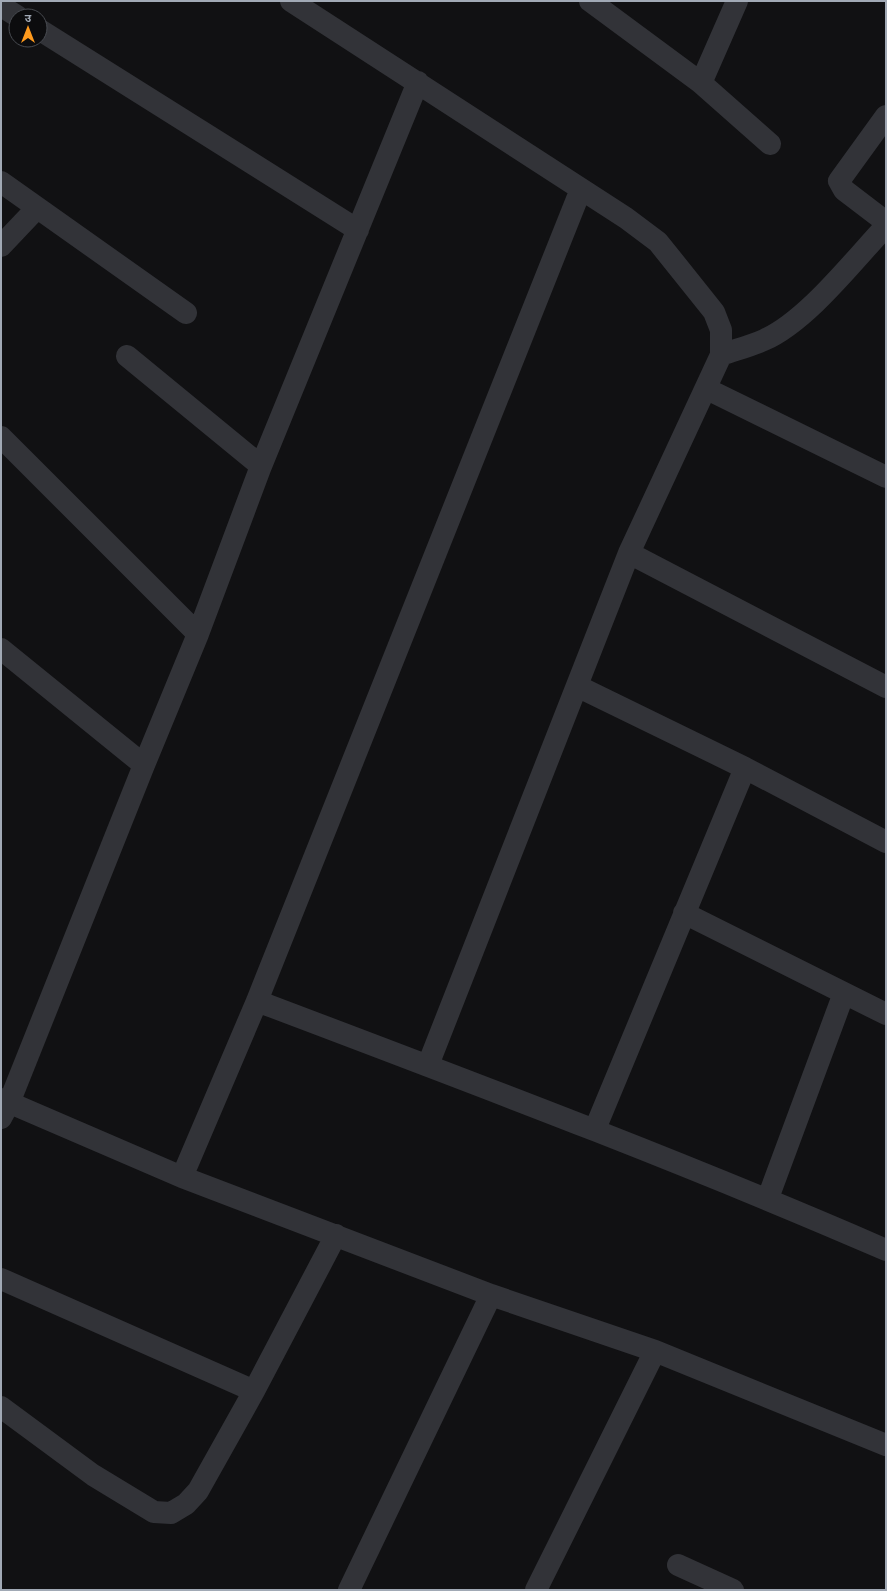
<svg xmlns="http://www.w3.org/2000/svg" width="887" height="1591" font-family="Signika,'Noto Sans Devanagari',sans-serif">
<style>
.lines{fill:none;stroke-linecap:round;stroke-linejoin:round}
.street{stroke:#323338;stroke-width:22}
</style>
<rect width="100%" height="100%" fill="#111113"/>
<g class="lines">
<!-- street -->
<path class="street" d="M 291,1 L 626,218 L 658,242 L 714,312 L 721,330 L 721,355 L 629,553 L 428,1065
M 590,1 L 701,83 L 770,144
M 1,6 L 17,16
M 40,30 L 358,230
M 701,83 L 737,1
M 886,116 L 839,181 L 844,190 L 886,222
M 1,182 L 186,313
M 1,246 L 37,208
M 721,355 C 735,350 750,346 764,340 C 807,321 853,261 886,226
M 127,356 L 261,466
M 707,389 L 886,477
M 1,437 L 198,634
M 629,553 L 886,687
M 1,649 L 144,765
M 577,686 L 745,768 L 886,842
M 684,913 L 886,1014
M 257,1001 C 468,1081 679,1160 886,1250
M 1,1099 L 182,1177 L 491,1295 L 655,1351 L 886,1445
M 1,1118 L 9,1103 L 144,765 L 198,634 L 261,466 L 418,82
M 595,1129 L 745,768
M 182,1177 L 257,1001 L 581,189
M 768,1198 L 844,993
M 1,1279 L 254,1391
M 1,1407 L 93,1475 L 154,1512 L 171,1513 L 186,1504 L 198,1491 L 254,1391 L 336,1235
M 678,1565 L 733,1590
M 349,1590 L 491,1295
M 536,1590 L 655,1351"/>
</g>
<!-- border -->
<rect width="887" height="1591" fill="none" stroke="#a1a9b5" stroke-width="4"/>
<!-- north arrow -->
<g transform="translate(28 28)"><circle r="19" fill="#0c0c0e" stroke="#484b51"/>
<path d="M0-3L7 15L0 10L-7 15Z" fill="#ff9a1d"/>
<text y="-6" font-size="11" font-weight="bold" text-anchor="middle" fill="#a1a9b5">उ</text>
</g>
</svg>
